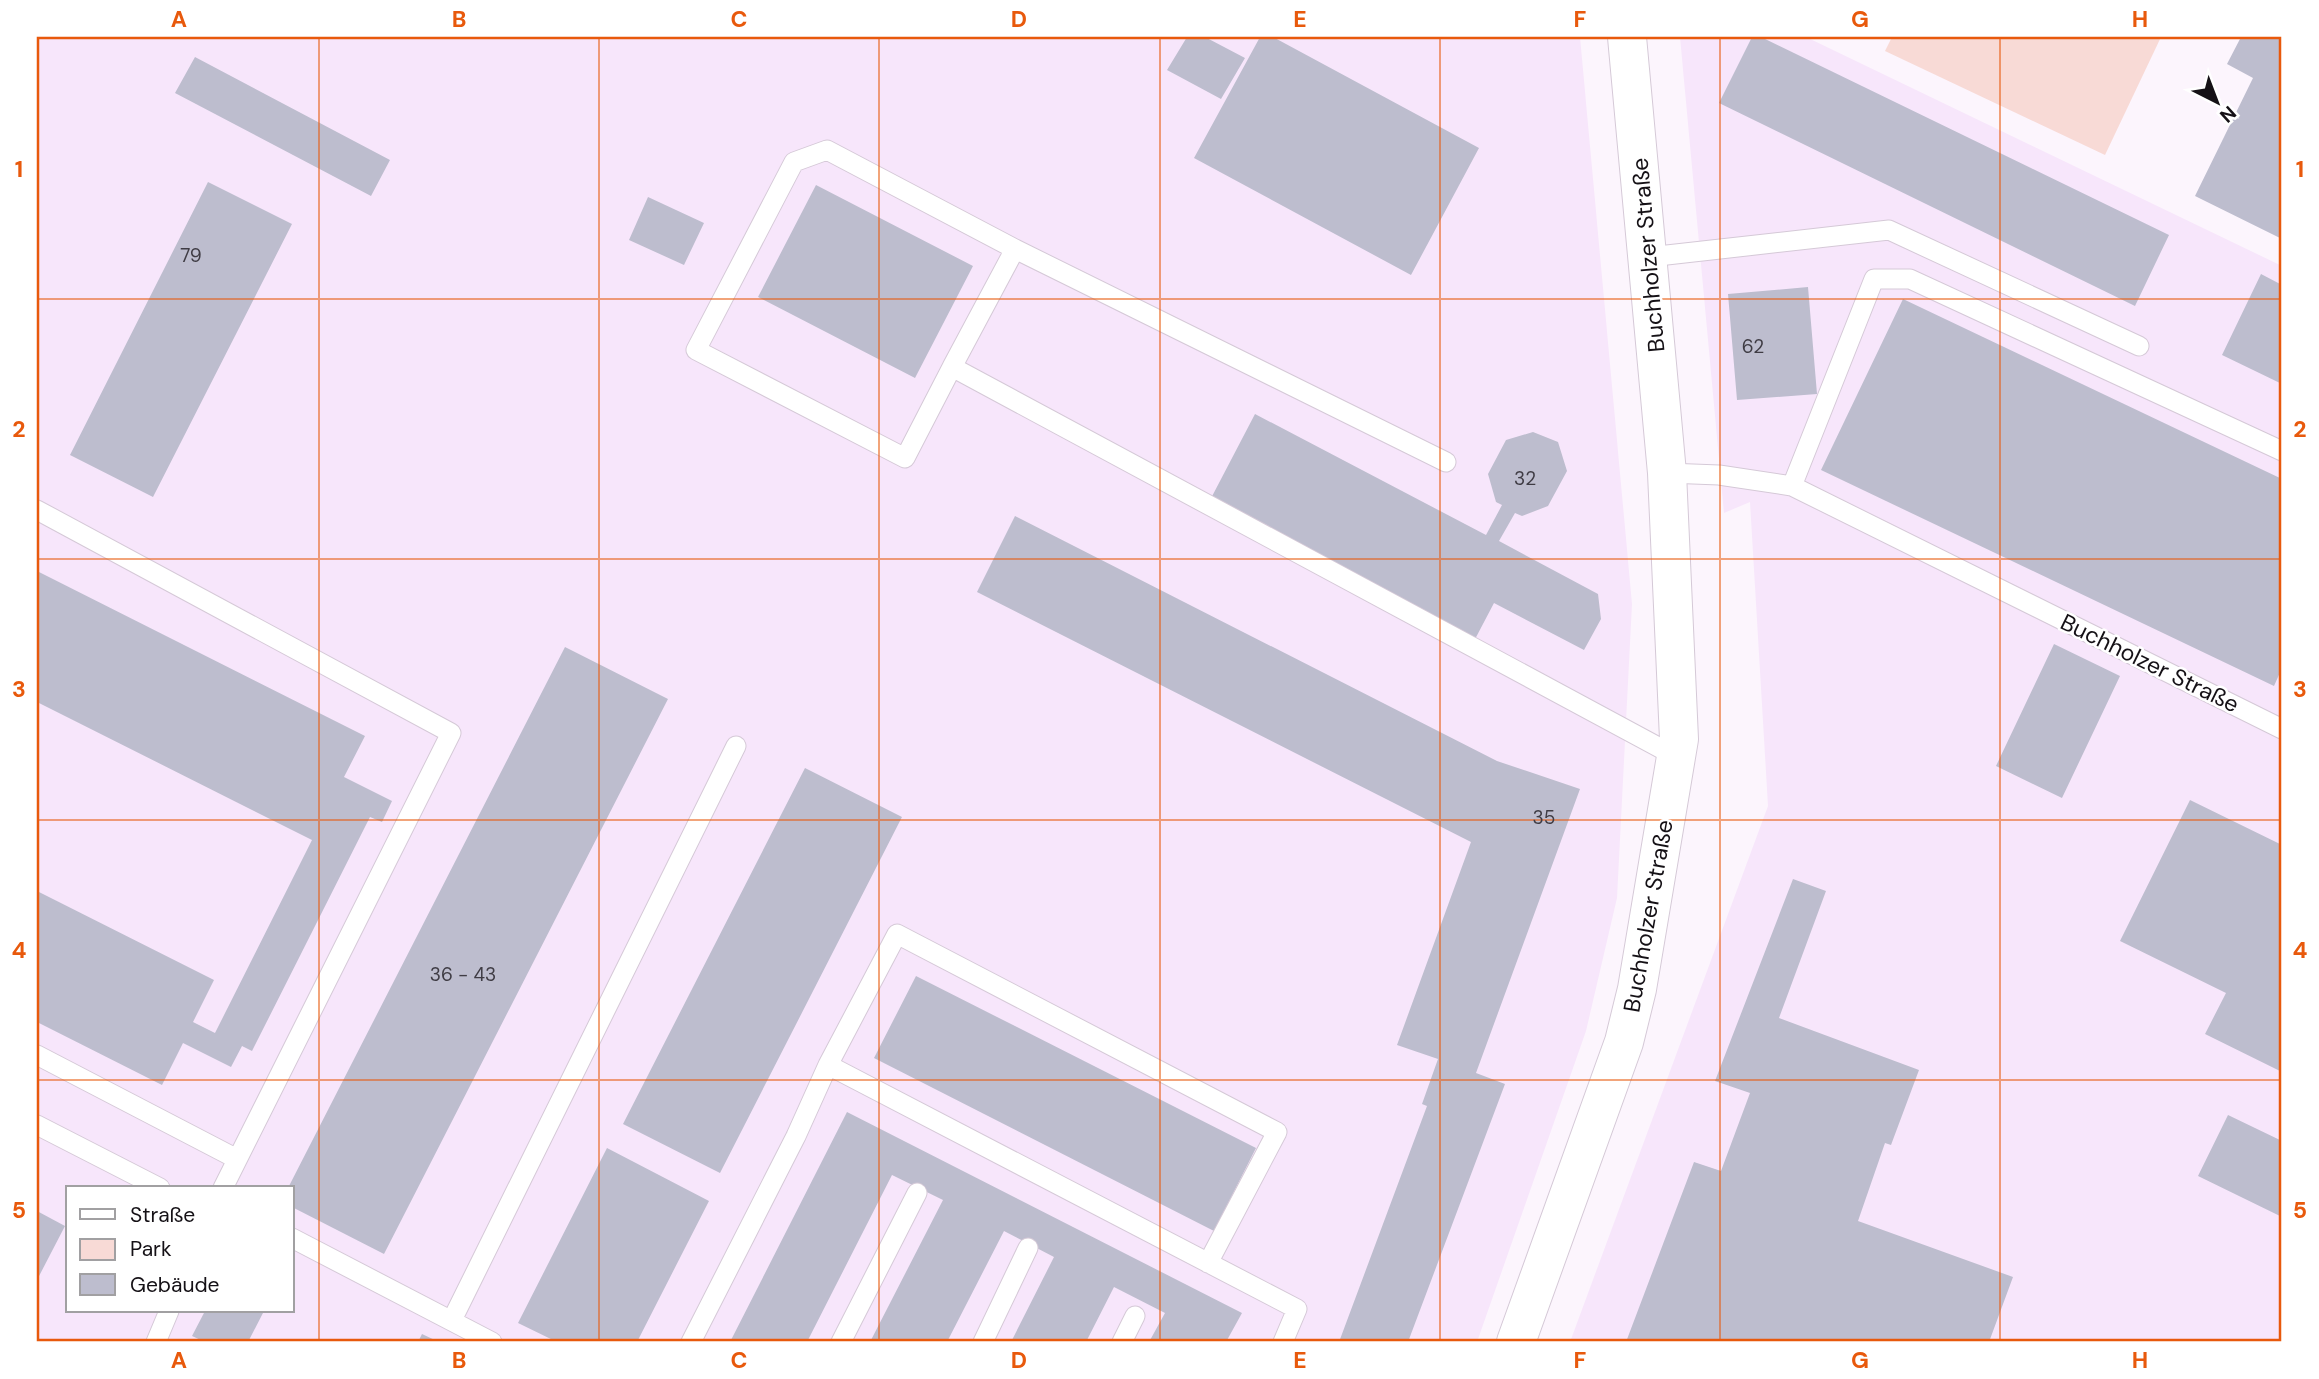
<svg xmlns="http://www.w3.org/2000/svg" width="2319" height="1379" font-family="'DM Sans',sans-serif">
<style>
.built{fill:#f7e6fb;fill-rule:evenodd}
.green{fill:#f8dad6}
.building{fill:#bdbdce}
.lines{fill:none;stroke-linecap:round;stroke-linejoin:round}
.service-casing{stroke:#d5c9d7;stroke-width:21}
.tertiary-casing{stroke:#d5c9d7;stroke-width:40}
.service{stroke:#fff;stroke-width:19}
.tertiary{stroke:#fff;stroke-width:38}
.grid{fill:none;stroke:#e8590c;stroke-width:2;stroke-opacity:0.55}
.labels{text-anchor:middle;dominant-baseline:central;stroke-width:5;stroke-linejoin:round;paint-order:stroke}
.number-label{font-size:19px;fill:#3f3c44}
.street-label{font-size:23px;fill:#151116;stroke:#fff}
.neatline{fill:none;stroke:#e8590c;stroke-width:2.5}
.grid-label{font-size:23px;text-anchor:middle;font-weight:bold;fill:#e8590c}
</style>
<rect width="100%" height="100%" fill="#fcf5fd"/>
<!-- built -->
<path class="built" d="M 37,37 L 1580,37 L 1632,604 L 1617,898 L 1586,1031 L 1477,1342 L 37,1342 ZM 68,1188 L 292,1188 L 292,1311 L 68,1311 Z
M 1680,37 L 1806,37 L 2282,266 L 2282,1342 L 1570,1342 L 1768,806 L 1750,502 L 1724,513 Z"/>
<!-- green -->
<path class="green" d="M 1892,37 L 2161,37 L 2105,155 L 1885,51 Z"/>
<!-- building -->
<path class="building" d="M 1187,37 L 1205,37 L 1245,58 L 1221,99 L 1167,70 Z
M 1260,37 L 1273,37 L 1479,148 L 1411,275 L 1194,158 Z
M 1752,37 L 1761,37 L 2169,235 L 2135,306 L 1719,103 Z
M 2241,37 L 2282,37 L 2282,239 L 2195,196 L 2253,78 L 2227,64 Z
M 195,57 L 390,160 L 371,196 L 175,93 Z
M 208,182 L 292,224 L 153,497 L 70,455 Z
M 816,185 L 973,266 L 915,378 L 758,297 Z
M 648,197 L 704,223 L 684,265 L 629,240 Z
M 2261,274 L 2282,285 L 2282,384 L 2222,355 Z
M 1808,287 L 1817,394 L 1737,400 L 1728,294 Z
M 1903,299 L 2282,479 L 2282,668 L 2274,686 L 1821,470 Z
M 1255,414 L 1486,535 L 1502,505 L 1496,502 L 1488,474 L 1506,440 L 1533,432 L 1558,442 L 1567,471 L 1548,506 L 1522,516 L 1515,513 L 1499,541 L 1598,594 L 1601,619 L 1584,650 L 1494,603 L 1473,643 L 1208,504 Z
M 1015,516 L 1497,761 L 1580,789 L 1476,1073 L 1505,1084 L 1408,1342 L 1339,1342 L 1427,1106 L 1422,1104 L 1438,1059 L 1397,1045 L 1471,842 L 977,592 Z
M 37,571 L 365,736 L 344,777 L 392,801 L 382,822 L 370,817 L 252,1051 L 242,1046 L 231,1067 L 183,1043 L 162,1085 L 37,1022 L 37,891 L 214,980 L 193,1022 L 215,1033 L 312,840 L 37,702 Z
M 2054,644 L 2120,676 L 2062,798 L 1996,766 Z
M 565,647 L 668,699 L 384,1254 L 292,1207 L 292,1188 L 288,1188 Z
M 805,768 L 902,817 L 720,1173 L 623,1124 Z
M 2190,800 L 2282,845 L 2282,1072 L 2205,1034 L 2226,993 L 2120,941 Z
M 1793,879 L 1826,891 L 1779,1018 L 1919,1070 L 1891,1145 L 1885,1143 L 1858,1221 L 2013,1277 L 1989,1342 L 1626,1342 L 1694,1162 L 1721,1171 L 1750,1093 L 1715,1081 Z
M 916,976 L 1256,1148 L 1214,1231 L 874,1058 Z
M 847,1112 L 1242,1313 L 1226,1342 L 1149,1342 L 1165,1313 L 1114,1287 L 1086,1342 L 1011,1342 L 1054,1257 L 1004,1231 L 947,1342 L 870,1342 L 943,1200 L 892,1175 L 807,1342 L 730,1342 Z
M 2228,1115 L 2282,1141 L 2282,1217 L 2198,1176 Z
M 607,1148 L 709,1201 L 637,1342 L 557,1342 L 518,1323 Z
M 37,1211 L 65,1226 L 37,1280 Z
M 205,1311 L 264,1311 L 248,1342 L 205,1342 L 192,1336 Z
M 422,1334 L 439,1342 L 418,1342 Z"/>
<g class="lines">
<defs>
<path id="service" d="M 1015,249 L 1446,462
M 1649,257 L 1889,230 L 2139,346
M 952,367 L 1015,249 L 827,150 L 794,162 L 696,350 L 905,458 L 952,367 L 1675,756
M 1667,473 L 1719,475 L 1792,486 L 2282,729
M 1792,486 L 1874,279 L 1910,279 L 2282,451
M 37,510 L 451,733 L 223,1188
M 37,1055 L 237,1159
M 828,1065 L 897,934 L 1277,1132 L 1208,1263
M 37,1125 L 160,1188
M 292,1238 L 492,1342
M 452,1320 L 736,746
M 156,1342 L 169,1311
M 691,1342 L 796,1136 L 828,1065 L 1297,1309 L 1283,1342
M 841,1342 L 917,1193
M 983,1342 L 1028,1248
M 1122,1342 L 1135,1316"/>
<path id="tertiary" d="M 1516,1342 L 1624,1042 L 1637,989 L 1679,739 L 1667,473 L 1627,37"/>
</defs>
<!-- service casing -->
<use href="#service" class="service-casing"/>
<!-- tertiary casing -->
<use href="#tertiary" class="tertiary-casing"/>
<!-- service -->
<use href="#service" class="service"/>
<!-- tertiary -->
<use href="#tertiary" class="tertiary"/>
</g>
<!-- grid -->
<path class="grid" d="M 319,37 L 319,1342M 599,37 L 599,1342M 879,37 L 879,1342M 1160,37 L 1160,1342M 1440,37 L 1440,1342M 1720,37 L 1720,1342M 2000,37 L 2000,1342M 37,299 L 2282,299M 37,559 L 2282,559M 37,820 L 2282,820M 37,1080 L 2282,1080"/>
<g class="labels">
<!-- number labels -->
<g class="number-label">
<text x="191" y="255">79</text>
<text x="1753" y="346">62</text>
<text x="1525" y="478">32</text>
<text x="1544" y="817">35</text>
<text x="463" y="974">36 - 43</text>
</g>
<!-- street labels -->
<g class="street-label">
<text transform="translate(1648 255) rotate(-95)">Buchholzer Straße</text>
<text transform="translate(2150 663) rotate(26)">Buchholzer Straße</text>
<text transform="translate(1648 916) rotate(-80)">Buchholzer Straße</text>
</g>
</g>
<!-- border -->
<rect width="2319" height="1379" fill="none" stroke="#ffffff" stroke-width="77"/>
<!-- legend -->
<rect x="66" y="1186" width="228" height="126" fill="#ffffff" stroke="#a1a0a2" stroke-width="2"/>
<rect x="80" y="1209" width="35" height="10" fill="#ffffff" stroke="#a1a0a2" stroke-width="2"/>
<text x="130" y="1222" font-size="21" fill="#151116">Straße</text>
<rect x="80" y="1239" width="35" height="21" fill="#f8dad6" stroke="#a1a0a2" stroke-width="2"/>
<text x="130" y="1256" font-size="21" fill="#151116">Park</text>
<rect x="80" y="1274" width="35" height="21" fill="#bdbdce" stroke="#a1a0a2" stroke-width="2"/>
<text x="130" y="1292" font-size="21" fill="#151116">Gebäude</text>
<!-- north arrow -->
<g transform="translate(2217 102) rotate(138)" stroke="#ffffff" stroke-width="5" paint-order="stroke">
<path d="M0-5L12 26L0 18L-12 26Z" fill="#151116"/>
<text y="-10" font-size="19" font-weight="bold" text-anchor="middle" fill="#151116">N</text>
</g>
<rect x="38" y="38" width="2242" height="1302" class="neatline"/>
<g class="grid-label">
<text x="179" y="27">A</text>
<text x="459" y="27">B</text>
<text x="739" y="27">C</text>
<text x="1019" y="27">D</text>
<text x="1300" y="27">E</text>
<text x="1580" y="27">F</text>
<text x="1860" y="27">G</text>
<text x="2140" y="27">H</text>
<text x="19" y="177">1</text>
<text x="2300" y="177">1</text>
<text x="19" y="437">2</text>
<text x="2300" y="437">2</text>
<text x="19" y="697">3</text>
<text x="2300" y="697">3</text>
<text x="19" y="958">4</text>
<text x="2300" y="958">4</text>
<text x="19" y="1218">5</text>
<text x="2300" y="1218">5</text>
<text x="179" y="1368">A</text>
<text x="459" y="1368">B</text>
<text x="739" y="1368">C</text>
<text x="1019" y="1368">D</text>
<text x="1300" y="1368">E</text>
<text x="1580" y="1368">F</text>
<text x="1860" y="1368">G</text>
<text x="2140" y="1368">H</text>
</g>
</svg>
